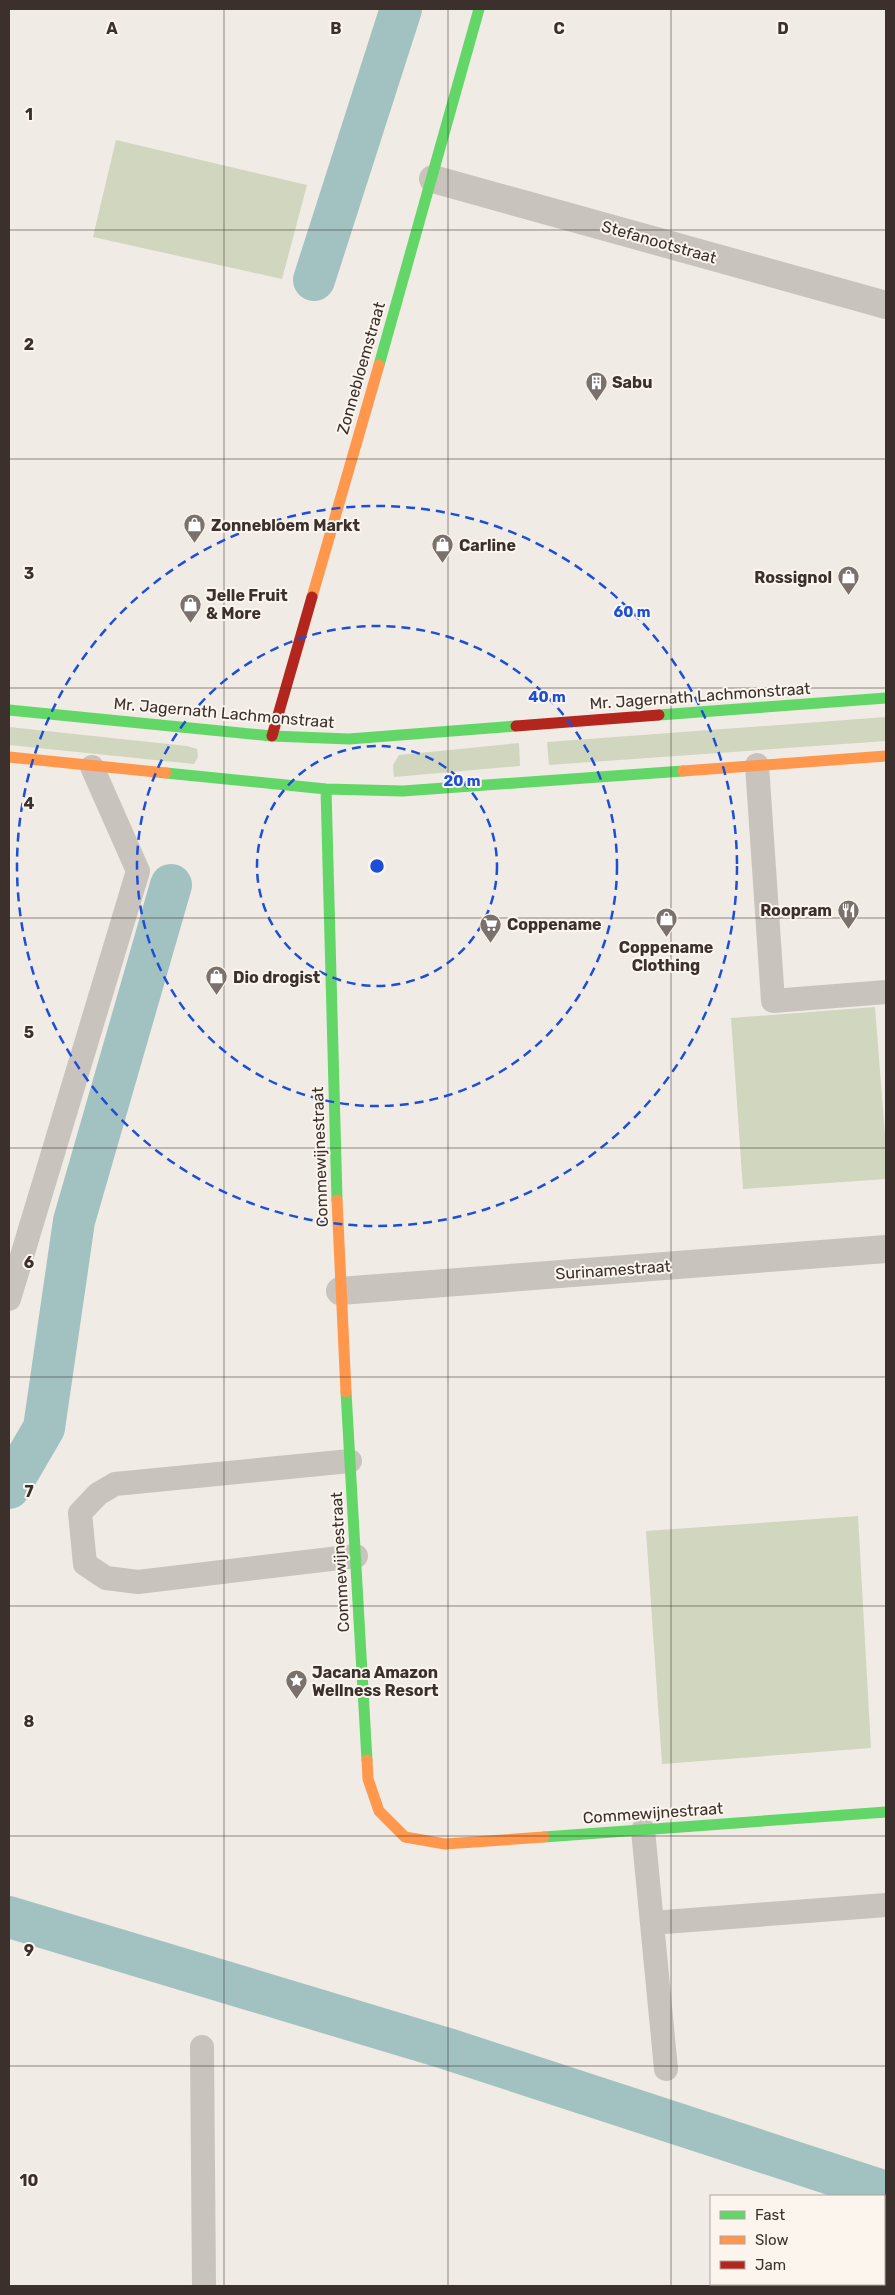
<svg xmlns="http://www.w3.org/2000/svg" width="895" height="2295" font-family="Rubik,sans-serif">
<style>
.green{fill:#d1d6bf}
.lines{fill:none;stroke-linecap:round;stroke-linejoin:round}
.canal{stroke:#a1c2c1;stroke-width:42}
.lane{stroke:#c9c3be;stroke-width:24}
.street{stroke:#c9c3be;stroke-width:28}
.fast{stroke:#63d668;stroke-width:11}
.slow{stroke:#ff974d;stroke-width:11}
.jam{stroke:#b3261e;stroke-width:11}
.grid{fill:none;stroke:#3b302b;stroke-width:1;stroke-opacity:0.55}
.ring{fill:none;stroke:#1d4ed8;stroke-width:2.5;stroke-dasharray:9 6}
.labels{text-anchor:middle;dominant-baseline:central;stroke-width:4;stroke-linejoin:round;paint-order:stroke}
.street-label{font-size:16px;fill:#3b302b;stroke:#fbf5ee}
.poi-label{font-size:16px;font-weight:bold;fill:#3b302b;stroke:#fbf5ee;text-anchor:start}
.grid-label{font-size:16px;text-anchor:middle;font-weight:bold;fill:#3b302b;stroke:#fbf5ee;stroke-width:4;stroke-linejoin:round;paint-order:stroke}
.centre{fill:#1d4ed8;stroke:#fbf5ee;stroke-width:2.5}
.ring-label{font-size:15px;text-anchor:middle;font-weight:bold;fill:#1d4ed8;stroke:#fbf5ee;stroke-width:4;stroke-linejoin:round;paint-order:stroke}
</style>
<rect width="100%" height="100%" fill="#f0ebe5"/>
<!-- green -->
<path class="green" d="M 116,140 L 307,185 L 282,279 L 93,237 Z
M 886,717 L 886,741 L 549,765 L 547,742 Z
M 9,727 L 187,746 L 197,749 L 198,757 L 194,764 L 9,745 Z
M 519,743 L 520,766 L 394,777 L 393,765 L 399,755 Z
M 875,1007 L 886,1148 L 886,1179 L 743,1189 L 731,1018 Z
M 858,1516 L 871,1748 L 662,1764 L 646,1531 Z"/>
<g class="lines">
<!-- canal -->
<path class="canal" d="M 314,280 L 401,9
M 9,1488 L 44,1428 L 74,1221 L 171,885
M 9,1917 L 448,2049 L 886,2192"/>
<!-- lane -->
<path class="lane" d="M 757,765 L 773,1001 L 886,992
M 9,1299 L 138,871 L 92,767
M 350,1461 L 115,1484 L 98,1494 L 80,1513 L 85,1564 L 106,1578 L 138,1582 L 356,1556
M 643,1830 L 666,2069
M 652,1923 L 886,1905
M 202,2047 L 204,2286"/>
<!-- street -->
<path class="street" d="M 433,179 L 886,305
M 340,1291 L 886,1249"/>
<!-- fast -->
<path class="fast" d="M 379,365 L 479,9
M 9,710 L 272,736 L 349,739 L 516,726
M 659,715 L 886,698
M 166,773 L 326,789 L 403,791 L 683,771
M 326,789 L 337,1200
M 346,1392 L 367,1760
M 544,1837 L 886,1812"/>
<!-- slow -->
<path class="slow" d="M 312,597 L 379,365
M 9,757 L 166,773
M 683,771 L 886,756
M 337,1200 L 346,1392
M 367,1760 L 368,1779 L 379,1811 L 405,1837 L 445,1844 L 544,1837"/>
<!-- jam -->
<path class="jam" d="M 516,726 L 659,715
M 272,736 L 312,597"/>
</g>
<!-- grid -->
<path class="grid" d="M 224,9 L 224,2286M 448,9 L 448,2286M 671,9 L 671,2286M 9,230 L 886,230M 9,459 L 886,459M 9,688 L 886,688M 9,918 L 886,918M 9,1148 L 886,1148M 9,1377 L 886,1377M 9,1606 L 886,1606M 9,1836 L 886,1836M 9,2066 L 886,2066"/>
<!-- distance rings -->
<g class="ring">
<circle cx="377" cy="866" r="120"/>
<circle cx="377" cy="866" r="240"/>
<circle cx="377" cy="866" r="360"/>
</g>
<!-- icons -->
<defs>
<symbol id="building-pin" viewBox="-11 -11 22 30"><path d="M0 17L-7.5 6A9.5 9.5 0 1 1 7.5 6Z" fill="#7a716c" stroke="#fbf5ee"/><path d="M-4-6H4V6H1V3H-1V6H-4ZM-2.5-4.3h1.7v1.8h-1.7ZM.8-4.3h1.7v1.8H.8ZM-2.5-1h1.7V.8h-1.7ZM.8-1h1.7V.8H.8Z" fill="#fff"/></symbol>
<symbol id="shop-pin" viewBox="-11 -11 22 30"><path d="M0 17L-7.5 6A9.5 9.5 0 1 1 7.5 6Z" fill="#7a716c" stroke="#fbf5ee"/><path d="M-5-2.5h2.3a2.7 3.5 0 0 1 5.4 0H5L5.5 6h-11ZM-1.5-2.5h3a1.5 2.3 0 0 0-3 0Z" fill="#fff"/></symbol>
<symbol id="restaurant-pin" viewBox="-11 -11 22 30"><path d="M0 17L-7.5 6A9.5 9.5 0 1 1 7.5 6Z" fill="#7a716c" stroke="#fbf5ee"/><path d="M-5-6h1v4h1v-4h1v4h1v-4h1v5L-1.5 .5V6h-2V.5L-5-1ZM5-6V6H3V1.5H1.5Q1.5-4 5-6Z" fill="#fff"/></symbol>
<symbol id="supermarket-pin" viewBox="-11 -11 22 30"><path d="M0 17L-7.5 6A9.5 9.5 0 1 1 7.5 6Z" fill="#7a716c" stroke="#fbf5ee"/><path d="M-6-5.5h2.5l.6 2H6L4.5 2H-2.5L-4.4-4H-6ZM-1.5 3.2a1.3 1.3 0 1 0 .1 0ZM3 3.2a1.3 1.3 0 1 0 .1 0Z" fill="#fff"/></symbol>
<symbol id="sight-pin" viewBox="-11 -11 22 30"><path d="M0 17L-7.5 6A9.5 9.5 0 1 1 7.5 6Z" fill="#7a716c" stroke="#fbf5ee"/><path d="M0-6L1.8-2.2L6-1.7L2.9 1.2L3.7 5.4L0 3.3L-3.7 5.4L-2.9 1.2L-6-1.7L-1.8-2.2Z" fill="#fff"/></symbol>
</defs>
<g fill-rule="evenodd">
<use href="#building-pin" x="584" y="370" width="25" height="34"/>
<use href="#shop-pin" x="182" y="512" width="25" height="34"/>
<use href="#shop-pin" x="430" y="532" width="25" height="34"/>
<use href="#shop-pin" x="836" y="564" width="25" height="34"/>
<use href="#shop-pin" x="178" y="592" width="25" height="34"/>
<use href="#restaurant-pin" x="836" y="898" width="25" height="34"/>
<use href="#shop-pin" x="654" y="906" width="25" height="34"/>
<use href="#supermarket-pin" x="478" y="912" width="25" height="34"/>
<use href="#shop-pin" x="204" y="964" width="25" height="34"/>
<use href="#sight-pin" x="284" y="1668" width="25" height="34"/>
</g>
<g class="labels">
<!-- street labels -->
<g class="street-label">
<text transform="translate(659 242) rotate(16)">Stefanootstraat</text>
<text transform="translate(361 368) rotate(-74)">Zonnebloemstraat</text>
<text transform="translate(700 696) rotate(-4)">Mr. Jagernath Lachmonstraat</text>
<text transform="translate(224 713) rotate(5)">Mr. Jagernath Lachmonstraat</text>
<text transform="translate(320 1157) rotate(-92)">Commewijnestraat</text>
<text transform="translate(613 1270) rotate(-4)">Surinamestraat</text>
<text transform="translate(340 1562) rotate(-93)">Commewijnestraat</text>
<text transform="translate(653 1813) rotate(-4)">Commewijnestraat</text>
</g>
<!-- poi labels -->
<g class="poi-label">
<text x="612" y="382">Sabu</text>
<text x="211" y="525">Zonnebloem Markt</text>
<text x="459" y="545">Carline</text>
<text x="832" y="577" text-anchor="end">Rossignol</text>
<text x="206" y="595">Jelle Fruit<tspan x="206" dy="18">&amp; More</tspan></text>
<text x="832" y="910" text-anchor="end">Roopram</text>
<text x="507" y="924">Coppename</text>
<text x="666" y="947" text-anchor="middle">Coppename<tspan x="666" dy="18">Clothing</tspan></text>
<text x="233" y="977">Dio drogist</text>
<text x="312" y="1672">Jacana Amazon<tspan x="312" dy="18">Wellness Resort</tspan></text>
</g>
</g>
<g class="grid-label">
<text x="112" y="34">A</text>
<text x="336" y="34">B</text>
<text x="559" y="34">C</text>
<text x="783" y="34">D</text>
<text x="29" y="120">1</text>
<text x="29" y="350">2</text>
<text x="29" y="579">3</text>
<text x="29" y="809">4</text>
<text x="29" y="1038">5</text>
<text x="29" y="1268">6</text>
<text x="29" y="1497">7</text>
<text x="29" y="1727">8</text>
<text x="29" y="1956">9</text>
<text x="29" y="2186">10</text>
</g>
<circle cx="377" cy="866" r="8" class="centre"/>
<g class="ring-label">
<text x="632" y="617">60 m</text>
<text x="547" y="702">40 m</text>
<text x="462" y="786">20 m</text>
</g>
<!-- border -->
<rect width="895" height="2295" fill="none" stroke="#3b302b" stroke-width="20"/>
<!-- legend -->
<rect x="710" y="2195" width="175" height="90" fill="#fbf5ee" stroke="#aea6a0"/>
<rect x="720" y="2211" width="25" height="8" fill="#63d668" stroke="#aea6a0"/>
<text x="755" y="2220" font-size="15" fill="#3b302b">Fast</text>
<rect x="720" y="2236" width="25" height="8" fill="#ff974d" stroke="#aea6a0"/>
<text x="755" y="2245" font-size="15" fill="#3b302b">Slow</text>
<rect x="720" y="2261" width="25" height="8" fill="#b3261e" stroke="#aea6a0"/>
<text x="755" y="2270" font-size="15" fill="#3b302b">Jam</text>
</svg>
